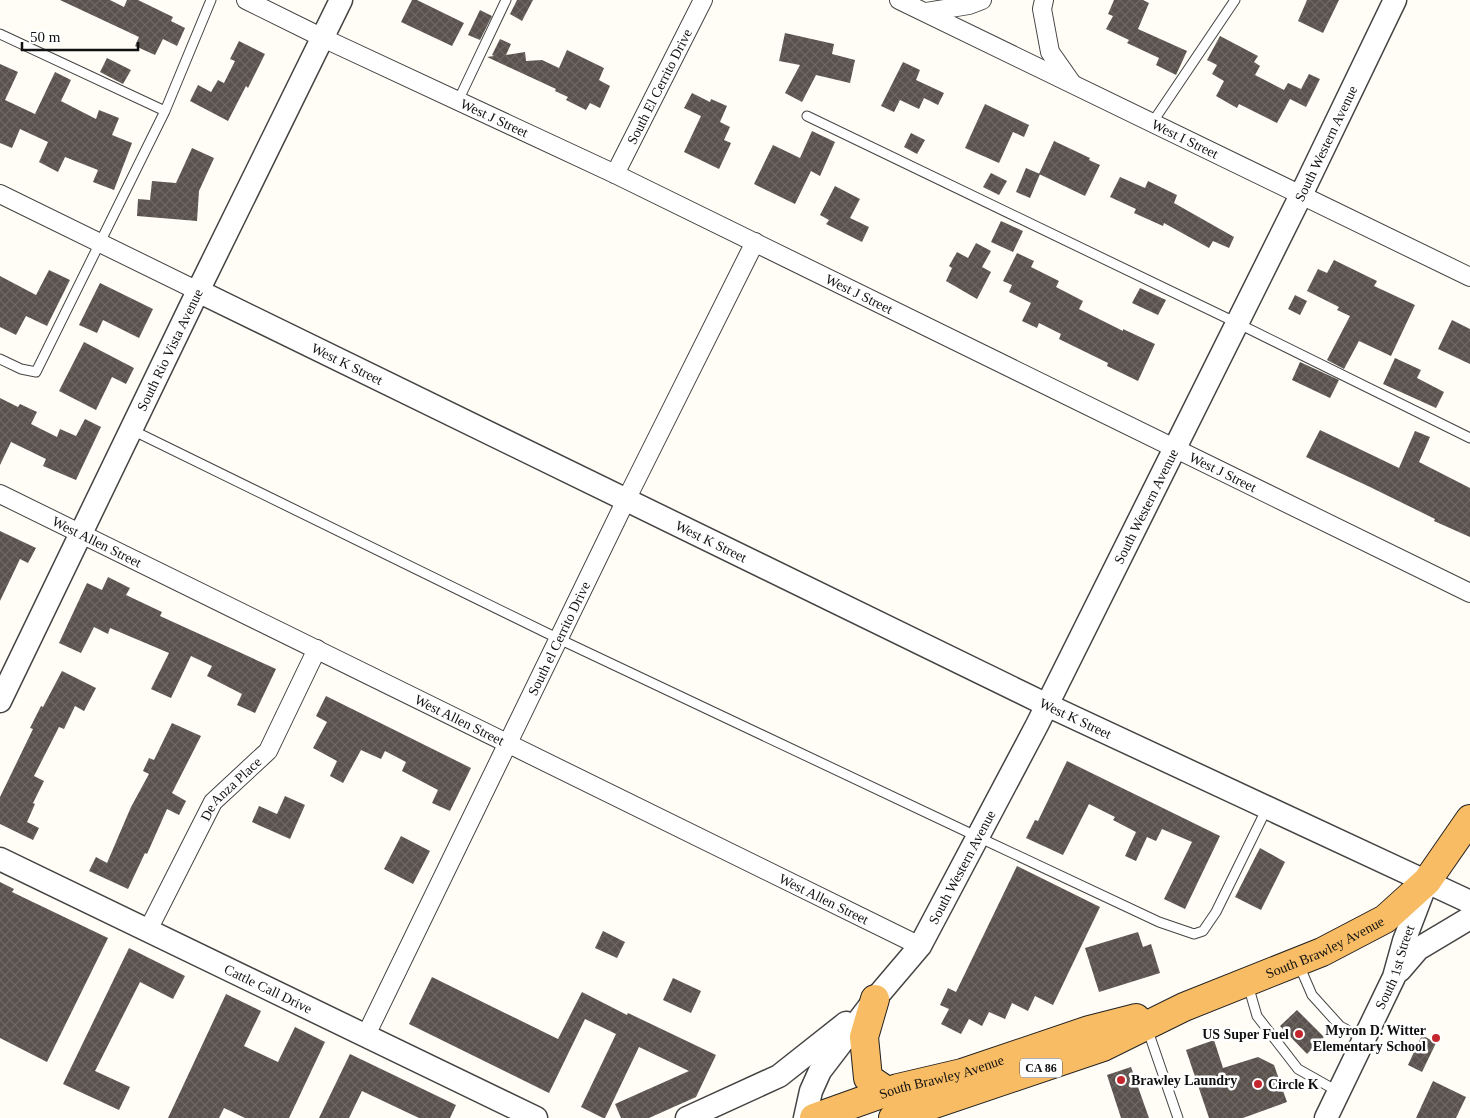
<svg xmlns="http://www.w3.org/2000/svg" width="1470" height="1118" font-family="Georgia,serif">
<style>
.building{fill:url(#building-cross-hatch)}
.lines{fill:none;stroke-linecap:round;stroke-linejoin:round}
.service-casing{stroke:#444;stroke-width:11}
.minor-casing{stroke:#444;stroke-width:20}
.tertiary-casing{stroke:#444;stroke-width:25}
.trunk-casing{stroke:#222;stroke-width:30}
.service{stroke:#fff;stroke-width:9}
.minor{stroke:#fff;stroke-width:18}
.tertiary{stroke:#fff;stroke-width:22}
.trunk{stroke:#f7bc64;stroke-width:28}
.poi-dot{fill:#c4262e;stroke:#fff;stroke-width:2}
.labels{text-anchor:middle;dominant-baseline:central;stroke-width:5;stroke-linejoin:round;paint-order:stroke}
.shield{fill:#fff;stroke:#585858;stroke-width:1}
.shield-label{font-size:12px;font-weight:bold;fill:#111}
.street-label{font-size:14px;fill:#111;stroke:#fff}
.poi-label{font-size:14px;font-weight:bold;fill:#111;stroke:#fff;text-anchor:end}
</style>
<defs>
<pattern id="building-cross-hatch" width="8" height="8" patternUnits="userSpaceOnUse" patternTransform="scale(1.25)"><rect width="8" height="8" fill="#5a524d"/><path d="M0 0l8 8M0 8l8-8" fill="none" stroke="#6d6662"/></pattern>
</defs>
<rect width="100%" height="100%" fill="#fffdf5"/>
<!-- building -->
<path class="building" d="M 60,0 L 110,0 L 124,7 L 127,0 L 138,0 L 173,17 L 171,21 L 185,28 L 177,46 L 163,39 L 155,55 L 135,46 L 139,37 Z
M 412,0 L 417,0 L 464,23 L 452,46 L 401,22 Z
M 517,0 L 533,0 L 522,21 L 510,14 Z
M 1114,0 L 1143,0 L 1149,3 L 1138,29 L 1187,51 L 1176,75 L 1156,65 L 1159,58 L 1127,43 L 1129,40 L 1106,29 L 1113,16 L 1108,14 Z
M 1307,0 L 1339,0 L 1323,33 L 1298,21 Z
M 480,10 L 492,16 L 480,40 L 468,35 Z
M 785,33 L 834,44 L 832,54 L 855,60 L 850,83 L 816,75 L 802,102 L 785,93 L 800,65 L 779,61 Z
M 1220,36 L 1258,56 L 1254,62 L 1260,66 L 1255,75 L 1284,90 L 1288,83 L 1301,89 L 1309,74 L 1320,79 L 1306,107 L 1290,99 L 1277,123 L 1239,104 L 1237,108 L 1216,96 L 1224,81 L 1212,74 L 1217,65 L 1207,60 Z
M 500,39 L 511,44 L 506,55 L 525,52 L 526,61 L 542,60 L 559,68 L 567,50 L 604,68 L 599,80 L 610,86 L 600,108 L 590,103 L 586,110 L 566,100 L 568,97 L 555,91 L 556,89 L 487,57 L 494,56 L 492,55 Z
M 239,41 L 265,54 L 248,88 L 246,86 L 228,121 L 190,101 L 198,85 L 211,92 L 218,80 L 224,83 L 235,61 L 230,59 Z
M 107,58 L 131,70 L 123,84 L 100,72 Z
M 903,62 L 920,70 L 916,80 L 944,93 L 938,105 L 924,98 L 919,109 L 900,100 L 894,112 L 881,106 Z
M 0,64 L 18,72 L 5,100 L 35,114 L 55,72 L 71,80 L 61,101 L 96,119 L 99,110 L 119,118 L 112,135 L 132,143 L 114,190 L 93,182 L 98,170 L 65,157 L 58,172 L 39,162 L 48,142 L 20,129 L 12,148 L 0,143 Z
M 692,93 L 710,102 L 711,99 L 727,106 L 720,122 L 730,127 L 724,140 L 731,143 L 719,169 L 684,152 L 701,116 L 684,108 Z
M 985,104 L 1029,125 L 1024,137 L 1013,132 L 999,163 L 965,148 Z
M 812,131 L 835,142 L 820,176 L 811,171 L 795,204 L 754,184 L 773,145 L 800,158 Z
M 911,133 L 925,140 L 917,154 L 904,147 Z
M 1054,141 L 1090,158 L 1089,160 L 1100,165 L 1085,196 L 1039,174 Z
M 192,148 L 214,158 L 199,191 L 197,221 L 137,216 L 138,199 L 150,200 L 152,181 L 176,183 Z
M 1026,168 L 1040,174 L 1030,198 L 1016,192 Z
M 991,173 L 1007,181 L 999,195 L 983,187 Z
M 1120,177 L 1145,188 L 1148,181 L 1177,195 L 1174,203 L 1234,237 L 1229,248 L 1213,241 L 1209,248 L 1164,223 L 1163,226 L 1134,213 L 1136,209 L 1110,197 Z
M 835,186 L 860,199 L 850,218 L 869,227 L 862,242 L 826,224 L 829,220 L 820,215 Z
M 1001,221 L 1023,231 L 1013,252 L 991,242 Z
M 976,243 L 991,251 L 982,267 L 991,272 L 977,299 L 946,281 L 952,268 L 949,266 L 957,252 L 968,258 Z
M 1017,253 L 1034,261 L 1031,267 L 1059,281 L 1056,287 L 1083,301 L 1079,309 L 1123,331 L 1123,329 L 1155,344 L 1138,381 L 1107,366 L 1108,363 L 1059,339 L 1061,334 L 1039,323 L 1037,328 L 1022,321 L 1031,303 L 1009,292 L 1012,285 L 1003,281 Z
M 1334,260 L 1377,281 L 1374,286 L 1415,305 L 1391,356 L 1359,341 L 1344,369 L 1327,360 L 1350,316 L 1337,310 L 1339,307 L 1307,291 L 1318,269 L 1327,273 Z
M 49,270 L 70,280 L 47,326 L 26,316 L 16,335 L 0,327 L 0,276 L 36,295 Z
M 100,283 L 153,309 L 139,338 L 103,320 L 97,333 L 79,325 Z
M 1140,288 L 1166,300 L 1158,315 L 1132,303 Z
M 1295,295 L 1307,301 L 1300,315 L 1288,309 Z
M 1452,320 L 1470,329 L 1470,364 L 1438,349 Z
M 84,342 L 134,368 L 126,384 L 112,377 L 96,410 L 59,391 Z
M 1395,358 L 1421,370 L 1417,378 L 1444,392 L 1436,408 L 1383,384 Z
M 1300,362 L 1339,380 L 1330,398 L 1292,380 Z
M 0,398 L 18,407 L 20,404 L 37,412 L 31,424 L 57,437 L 60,429 L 76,436 L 85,419 L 101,427 L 76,480 L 43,466 L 46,459 L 11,442 L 0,465 Z
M 1320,430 L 1399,468 L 1415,431 L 1430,437 L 1419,462 L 1470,488 L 1470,537 L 1434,521 L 1435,519 L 1370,487 L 1306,457 Z
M 0,531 L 36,548 L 28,563 L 20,559 L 0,601 Z
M 108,577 L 130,588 L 126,595 L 162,612 L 160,616 L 276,669 L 255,713 L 237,705 L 242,694 L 207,676 L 212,666 L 191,656 L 171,698 L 151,689 L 169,653 L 110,628 L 108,634 L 94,627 L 81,653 L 59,643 L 87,583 L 102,590 Z
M 62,671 L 96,688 L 84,711 L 75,706 L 64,729 L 59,727 L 34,776 L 44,781 L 33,803 L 35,804 L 27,822 L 39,828 L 33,840 L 0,824 L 0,797 L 33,729 L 30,728 L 41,706 L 43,707 Z
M 326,696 L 471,768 L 450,811 L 432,803 L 438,790 L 402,771 L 406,762 L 385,751 L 381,759 L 361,750 L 343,783 L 330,776 L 337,761 L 313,748 L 327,722 L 316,716 Z
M 172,723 L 201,736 L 172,793 L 186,801 L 179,815 L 167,809 L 147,854 L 145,853 L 128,889 L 89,871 L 96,857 L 107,863 L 131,807 L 149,774 L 143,771 L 149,758 L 154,760 Z
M 1067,761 L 1220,836 L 1185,909 L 1164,899 L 1192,842 L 1162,829 L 1156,841 L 1147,837 L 1136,861 L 1125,856 L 1136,832 L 1113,820 L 1115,817 L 1089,804 L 1063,855 L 1026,838 L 1035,820 L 1038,821 Z
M 285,796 L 305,805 L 290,839 L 252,822 L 259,806 L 277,814 Z
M 401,836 L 430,851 L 413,884 L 384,869 Z
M 1260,848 L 1285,862 L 1261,910 L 1235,897 Z
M 1017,866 L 1100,907 L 1053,1005 L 1035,996 L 1028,1011 L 1012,1003 L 1005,1019 L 989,1012 L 982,1026 L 969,1019 L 961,1034 L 941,1024 L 949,1009 L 940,1005 L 948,988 L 956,992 Z
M 0,882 L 14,889 L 12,892 L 108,938 L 47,1062 L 0,1038 Z
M 603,931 L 625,942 L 617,958 L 595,948 Z
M 1138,932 L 1143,947 L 1151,944 L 1160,973 L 1099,992 L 1085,948 Z
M 129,948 L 185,976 L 173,999 L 140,982 L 95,1071 L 130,1087 L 119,1110 L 63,1084 Z
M 432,977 L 558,1039 L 582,992 L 627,1015 L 628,1013 L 716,1055 L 696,1097 L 649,1118 L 621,1118 L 615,1104 L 689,1071 L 639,1047 L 605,1118 L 603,1118 L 581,1107 L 616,1034 L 585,1019 L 549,1093 L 409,1024 Z
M 673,978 L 701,991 L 691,1013 L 663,1000 Z
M 226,994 L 261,1011 L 244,1046 L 278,1062 L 295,1027 L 325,1042 L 289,1118 L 245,1118 L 224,1108 L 219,1118 L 168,1118 Z
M 1297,1010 L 1324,1037 L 1307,1054 L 1280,1026 Z
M 1422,1035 L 1436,1043 L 1422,1072 L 1408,1065 Z
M 1214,1040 L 1223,1068 L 1258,1057 L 1274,1065 L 1287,1102 L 1243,1118 L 1209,1118 L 1186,1050 Z
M 350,1054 L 456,1105 L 450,1118 L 419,1118 L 362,1091 L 349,1118 L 319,1118 Z
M 1131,1067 L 1149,1118 L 1121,1118 L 1107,1075 Z
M 1433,1081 L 1466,1097 L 1456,1118 L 1416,1118 Z"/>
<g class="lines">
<defs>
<path id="service" d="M 0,34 L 165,111
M 458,101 L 506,0
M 807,116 L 1237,323 L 1470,438
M 1152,123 L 1235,0
M 0,359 L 21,369 L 36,372 L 165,111 L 211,0
M 132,430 L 559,639 L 978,837 L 1159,922 L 1194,934 L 1203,931 L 1216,912 L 1267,808
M 1299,965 L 1312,995 L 1340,1026 L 1364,1039
M 1248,985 L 1257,1016 L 1298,1069 L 1337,1091
M 1147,1028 L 1178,1118"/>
<g id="minor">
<path id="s1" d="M 246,0 L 323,38 L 615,174 L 1470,593"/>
<path id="s2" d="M 899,0 L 1470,277"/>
<path d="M 1044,0 L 1042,9 L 1050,52 L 1071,82"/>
<path d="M 926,12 L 969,5 L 982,0"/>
<path id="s3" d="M 615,174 L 703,0"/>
<path d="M 0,194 L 198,291"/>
<path id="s4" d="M 0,494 L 920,946"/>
<path id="s5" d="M 148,930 L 213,802 L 268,751 L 317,649"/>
<path id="s6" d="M 366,1035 L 626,500 L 755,242"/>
</g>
<g id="tertiary">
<path id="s7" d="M 198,291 L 1047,705 L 1470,902"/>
<path id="s8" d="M 0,701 L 198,291 L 341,0"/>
<path id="s9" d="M 0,859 L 536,1118"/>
<path d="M 1400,970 L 1418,949 L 1470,918"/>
<path d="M 687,1118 L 779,1076 L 846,1023"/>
<path id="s10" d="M 805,1118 L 811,1091 L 820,1071 L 875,999 L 920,946 L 1037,725 L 1301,195 L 1395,0"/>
<path id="s11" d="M 1326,1118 L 1394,977 L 1404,941 L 1427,881"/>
</g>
<g id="trunk">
<path d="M 875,999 L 864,1037 L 868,1078 L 887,1091"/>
<path id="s12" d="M 814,1118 L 898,1088 L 962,1073 L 1089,1030 L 1136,1018"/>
<path id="s13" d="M 893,1118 L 1103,1047 L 1184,1007 L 1322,952 L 1385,919 L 1427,881 L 1470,819"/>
</g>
</defs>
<!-- service casing -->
<use href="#service" class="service-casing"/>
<!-- minor casing -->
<use href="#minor" class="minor-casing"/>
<!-- tertiary casing -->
<use href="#tertiary" class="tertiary-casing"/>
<!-- trunk casing -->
<use href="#trunk" class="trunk-casing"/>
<!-- service -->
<use href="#service" class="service"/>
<!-- minor -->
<use href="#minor" class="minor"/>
<!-- tertiary -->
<use href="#tertiary" class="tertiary"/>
<!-- trunk -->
<use href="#trunk" class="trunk"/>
</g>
<!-- markers -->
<g class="poi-dot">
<circle cx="1299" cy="1034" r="5"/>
<circle cx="1436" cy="1038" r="5"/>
<circle cx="1121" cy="1080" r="5"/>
<circle cx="1258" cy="1084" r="5"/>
</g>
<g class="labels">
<!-- shield labels -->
<rect class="shield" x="1020" y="1058.5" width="42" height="19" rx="4"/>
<g class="shield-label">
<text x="1041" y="1068">CA 86</text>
</g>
<!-- street labels -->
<g class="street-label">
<text stroke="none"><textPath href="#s3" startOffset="98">South El Cerrito Drive</textPath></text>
<text stroke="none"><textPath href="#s1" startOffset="275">West J Street</textPath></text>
<text stroke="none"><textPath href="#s2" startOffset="318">West I Street</textPath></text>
<text stroke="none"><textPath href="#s10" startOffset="1109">South Western Avenue</textPath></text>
<text stroke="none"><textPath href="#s1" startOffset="680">West J Street</textPath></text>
<text stroke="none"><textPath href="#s8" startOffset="390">South Rio Vista Avenue</textPath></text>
<text stroke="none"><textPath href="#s7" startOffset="166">West K Street</textPath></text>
<text stroke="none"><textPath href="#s1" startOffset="1085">West J Street</textPath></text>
<text stroke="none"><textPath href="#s10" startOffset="704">South Western Avenue</textPath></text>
<text stroke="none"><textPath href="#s4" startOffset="108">West Allen Street</textPath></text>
<text stroke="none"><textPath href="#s7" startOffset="571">West K Street</textPath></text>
<text stroke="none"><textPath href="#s6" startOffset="441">South el Cerrito Drive</textPath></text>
<text stroke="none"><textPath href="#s7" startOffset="976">West K Street</textPath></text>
<text stroke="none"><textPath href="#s4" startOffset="512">West Allen Street</textPath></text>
<text stroke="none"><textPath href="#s5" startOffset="165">De Anza Place</textPath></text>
<text stroke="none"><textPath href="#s10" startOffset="299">South Western Avenue</textPath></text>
<text stroke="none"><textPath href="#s4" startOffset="918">West Allen Street</textPath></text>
<text stroke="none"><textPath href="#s13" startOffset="465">South Brawley Avenue</textPath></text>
<text stroke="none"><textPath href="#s11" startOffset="166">South 1st Street</textPath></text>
<text stroke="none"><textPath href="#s9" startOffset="298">Cattle Call Drive</textPath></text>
<text stroke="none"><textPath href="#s12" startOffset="134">South Brawley Avenue</textPath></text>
</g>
<!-- poi labels -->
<g class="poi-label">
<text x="1426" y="1030">Myron D. Witter<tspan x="1426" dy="16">Elementary School</tspan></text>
<text x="1289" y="1034">US Super Fuel</text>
<text x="1131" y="1080" text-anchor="start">Brawley Laundry</text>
<text x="1268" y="1084" text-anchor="start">Circle K</text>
</g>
</g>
<!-- scale -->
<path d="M22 42v8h116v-8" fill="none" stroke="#111111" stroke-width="2.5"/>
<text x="30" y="42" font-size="15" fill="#111111" stroke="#ffffff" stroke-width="4" paint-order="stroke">50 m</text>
</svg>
